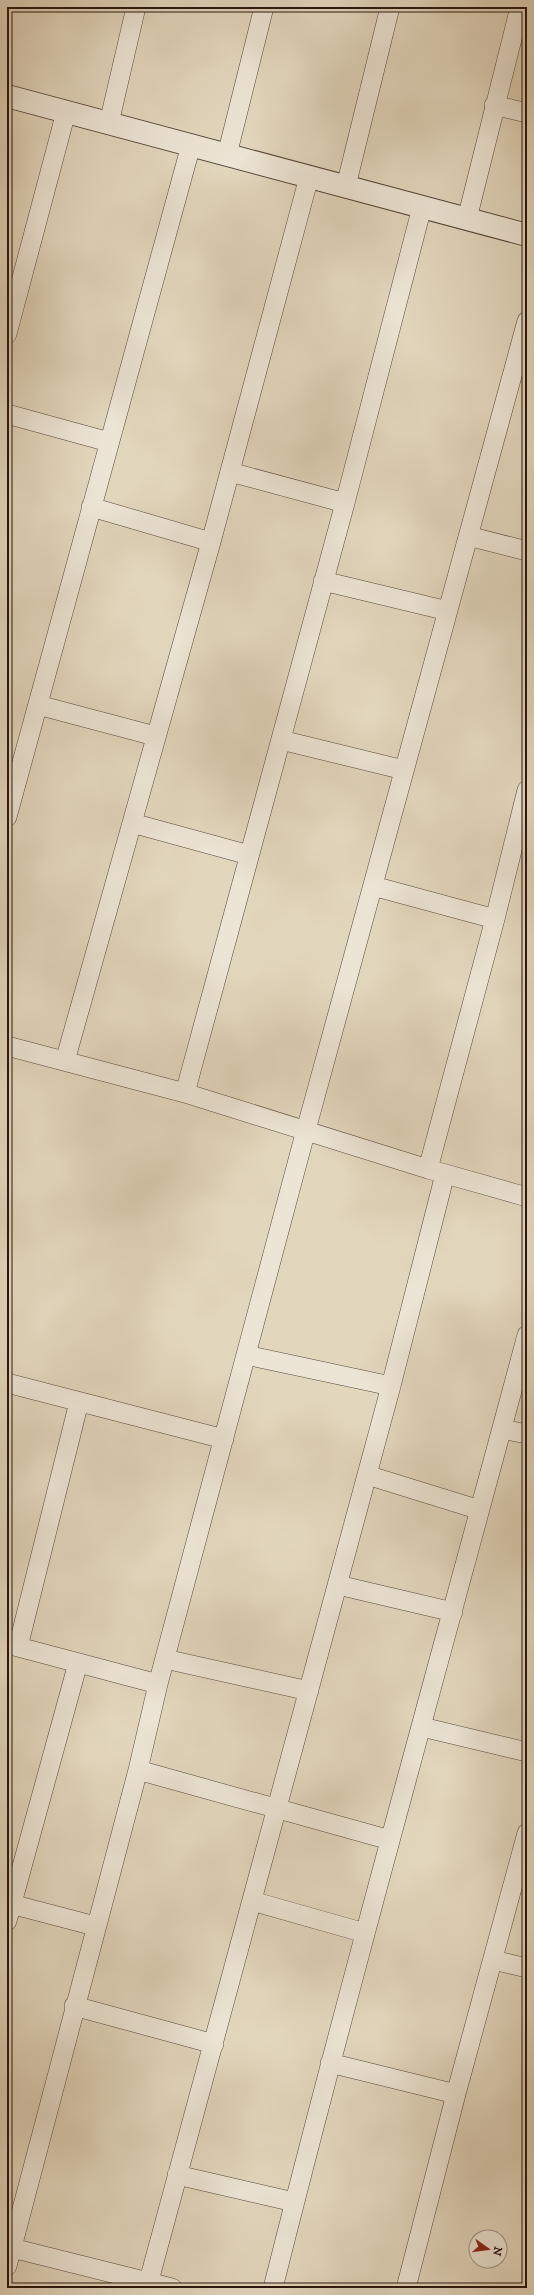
<svg xmlns="http://www.w3.org/2000/svg" width="534" height="2295" font-family="'IM FELL DW Pica',serif">
<style>
.lines{fill:none;stroke-linecap:round;stroke-linejoin:round}
.minor-casing{stroke:#57463a;stroke-width:20}
.tertiary-casing{stroke:#57463a;stroke-width:24}
.minor{stroke:#ece4d4;stroke-width:19}
.tertiary{stroke:#ece4d4;stroke-width:22}
</style>
<rect width="100%" height="100%" fill="#e2d6bd"/>
<filter id="stains"><feTurbulence type="fractalNoise" baseFrequency=".005" numOctaves="4"/><feColorMatrix values="0 0 0 0 .2 0 0 0 0 .09 0 0 0 0 .02 0 0 0 .5 -.17"/></filter>
<radialGradient id="worn" r=".72"><stop offset=".6" stop-color="#630" stop-opacity="0"/><stop offset="1" stop-color="#630" stop-opacity=".3"/></radialGradient>
<g class="lines">
<defs>
<path id="minor" d="M 494,105 L 527,113
M 109,123 L 136,7
M 227,155 L 264,7
M 346,186 L 390,7
M 467,219 L 520,7
M 7,334 L 66,112
M 7,414 L 109,442
M 230,472 L 345,503
M 91,507 L 211,542
M 468,536 L 527,551
M 323,581 L 448,611
M 38,705 L 155,736
M 281,740 L 404,770
M 7,817 L 191,145
M 132,823 L 249,855
M 373,886 L 495,919
M 7,1046 L 185,1093 L 428,1169 L 527,1197
M 65,1061 L 211,542 L 309,177
M 185,1093 L 345,503 L 422,207
M 428,1169 L 495,919 L 527,790
M 246,1355 L 391,1386
M 7,1383 L 224,1439
M 502,1429 L 527,1434
M 367,1475 L 480,1510
M 338,1585 L 453,1612
M 7,1644 L 158,1684
M 18,1647 L 79,1402
M 165,1659 L 309,1691
M 422,1727 L 527,1752
M 138,1770 L 390,1840
M 252,1901 L 365,1933
M 7,1903 L 95,1926
M 7,1921 L 78,1663
M 493,1960 L 527,1968
M 74,2006 L 214,2044
M 330,2063 L 456,2094
M 177,2175 L 294,2202
M 12,2248 L 172,2288
M 7,2266 L 138,1770 L 158,1684 L 306,1130 L 527,321
M 147,2288 L 391,1386 L 445,1174
M 273,2288 C 353,1969 442,1652 527,1335
M 406,2288 L 456,2094 L 527,1833"/>
<path id="tertiary" d="M 7,96 L 527,235"/>
</defs>
<!-- minor casing -->
<use href="#minor" class="minor-casing"/>
<!-- tertiary casing -->
<use href="#tertiary" class="tertiary-casing"/>
<!-- minor -->
<use href="#minor" class="minor"/>
<!-- tertiary -->
<use href="#tertiary" class="tertiary"/>
</g>
<!-- margin -->
<rect width="534" height="2295" fill="none" stroke="#e2d6bd" stroke-width="24"/>
<rect x="8" y="8" width="518" height="2279" fill="none" stroke="#29160f" stroke-width="2"/>
<rect x="12" y="12" width="510" height="2271" fill="none" stroke="#29160f"/>
<!-- north arrow -->
<g transform="translate(488 2249) rotate(104)"><circle r="19" fill="#ece4d4" stroke="#9e9285"/>
<path d="M0-3L7 15L0 10L-7 15Z" fill="#8f2418"/>
<text y="-6" font-size="11" font-weight="bold" text-anchor="middle" fill="#29160f">N</text>
</g>
<rect width="100%" height="100%" filter="url(#stains)"/>
<rect width="100%" height="100%" fill="url(#worn)"/>
</svg>
